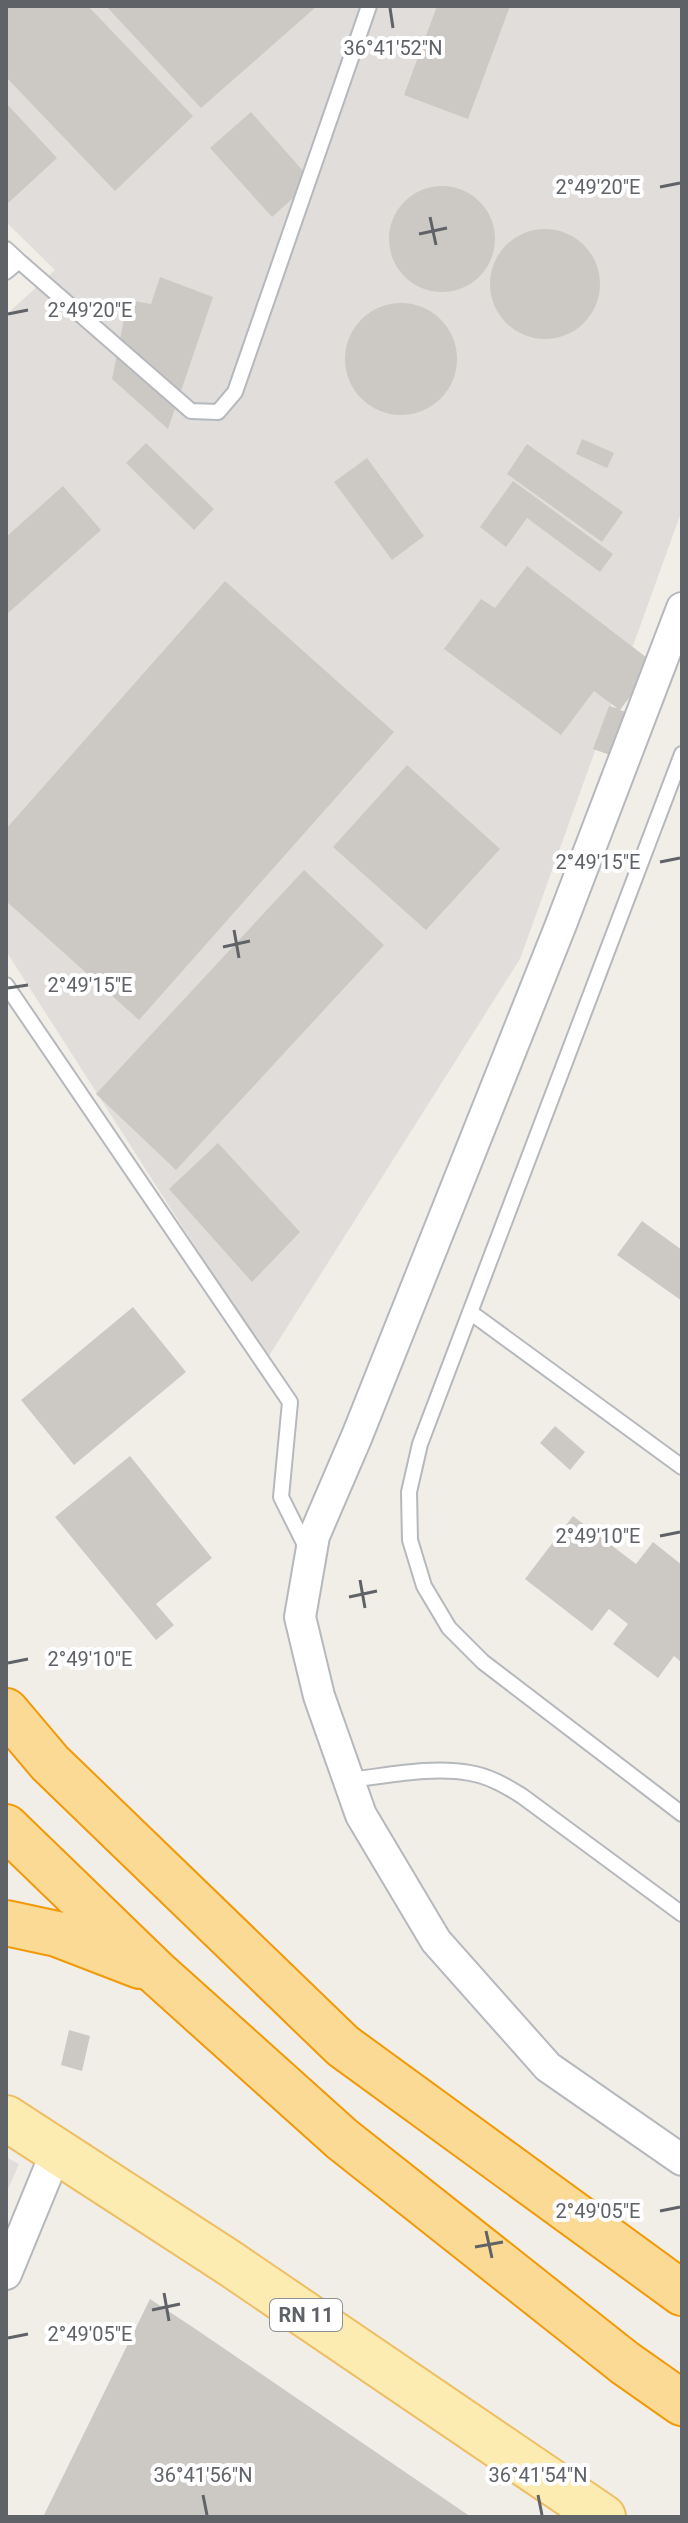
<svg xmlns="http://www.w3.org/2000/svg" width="688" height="2523" font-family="Roboto,sans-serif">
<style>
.industrial{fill:#e0ddda}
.building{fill:#ccc9c5}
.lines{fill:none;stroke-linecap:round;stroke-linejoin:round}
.service-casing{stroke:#b5b8bc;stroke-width:18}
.minor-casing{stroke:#b5b8bc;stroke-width:34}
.primary-casing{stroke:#eebe64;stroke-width:48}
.motorway-casing{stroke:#f29907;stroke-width:48}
.service{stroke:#fff;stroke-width:14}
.minor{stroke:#fff;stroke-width:30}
.primary{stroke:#fdecb1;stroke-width:44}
.motorway{stroke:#fada95;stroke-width:44}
.ticks{fill:none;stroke:#5f6368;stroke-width:3}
.labels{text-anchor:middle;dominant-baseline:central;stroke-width:8;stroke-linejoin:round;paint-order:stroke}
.shield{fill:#fff;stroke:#8f9295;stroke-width:2}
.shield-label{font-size:20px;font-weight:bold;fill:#5f6368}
.ticks-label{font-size:20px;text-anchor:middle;fill:#5f6368;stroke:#fff;stroke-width:8;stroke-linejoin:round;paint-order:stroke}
</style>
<rect width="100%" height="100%" fill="#f1eee8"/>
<!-- industrial -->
<path class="industrial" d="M 6,6 L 682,6 L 682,510 L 520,959 L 267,1359 L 6,951 L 6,315 L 55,270 L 6,222 Z
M 6,2157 L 19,2164 L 6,2194 Z"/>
<!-- building -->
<path class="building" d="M 6,6 L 88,6 L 193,116 L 115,191 L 6,77 Z
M 106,6 L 317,6 L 201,108 Z
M 437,6 L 510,6 L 468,119 L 404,95 Z
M 6,103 L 57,158 L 6,205 Z
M 251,112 L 312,181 L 272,217 L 210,148 Z
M389 239a53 53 0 1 1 106 0a53 53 0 1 1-106 0Z
M490 284a55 55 0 1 1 110 0a55 55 0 1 1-110 0Z
M 160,277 L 213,297 L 168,429 L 112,379 L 128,300 L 151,304 Z
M345 359a56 56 0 1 1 112 0a56 56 0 1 1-112 0Z
M 582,439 L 614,453 L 607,468 L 576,454 Z
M 146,443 L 214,509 L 194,530 L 126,463 Z
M 527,444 L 623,512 L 602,542 L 507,474 Z
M 367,458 L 424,536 L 392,560 L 334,482 Z
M 513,481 L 613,554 L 600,572 L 527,518 L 506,547 L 480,527 Z
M 63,486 L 101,530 L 6,615 L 6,537 Z
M 527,566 L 655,664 L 620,710 L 626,712 L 610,755 L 593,749 L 609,706 L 617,708 L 594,691 L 561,735 L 444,649 L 481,599 L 495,608 Z
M 225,581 L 394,732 L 139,1020 L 6,901 L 6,829 Z
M 407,765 L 500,849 L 426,930 L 333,847 Z
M 304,870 L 384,945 L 176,1170 L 96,1094 Z
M 218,1143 L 300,1232 L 252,1282 L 169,1189 Z
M 642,1221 L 682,1250 L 682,1301 L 617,1255 Z
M 133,1307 L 186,1372 L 74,1465 L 21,1400 Z
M 555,1426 L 585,1452 L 570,1470 L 540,1443 Z
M 130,1456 L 212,1558 L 156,1604 L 174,1625 L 156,1640 L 55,1517 Z
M 573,1516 L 636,1564 L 653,1542 L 682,1565 L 682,1663 L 674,1656 L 658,1678 L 613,1644 L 628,1624 L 609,1609 L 592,1631 L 525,1579 Z
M 69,2030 L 90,2036 L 82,2071 L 61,2065 Z
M 150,2299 L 194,2328 L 471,2517 L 43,2517 Z"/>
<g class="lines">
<defs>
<path id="service" d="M 6,249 L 19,261 L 6,272
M 19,261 L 191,411 L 218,412 L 235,392 L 369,6
M 682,754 L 420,1444 L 409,1492 L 410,1540 L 424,1586 L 449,1628 L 483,1662 L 682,1814
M 6,985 L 290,1402 L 281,1497 L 308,1551
M 470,1312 L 682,1467
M 348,1780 C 387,1776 431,1766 470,1773 C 489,1776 506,1786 522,1796 L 682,1914"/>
<path id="minor" d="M 682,608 L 560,927 L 357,1436 L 314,1536 L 300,1617 L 319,1696 L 361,1815 L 436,1941 L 548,2067 L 682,2160
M 6,2274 L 57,2150"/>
<path id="primary" d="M 6,2118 L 228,2262 L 603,2517"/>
<path id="motorway" d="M 6,1711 L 50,1763 L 343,2046 L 682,2293
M 6,1827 L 156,1972 L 342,2139 L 625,2363 L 682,2403
M 6,1923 L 57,1934 L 140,1966"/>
</defs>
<!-- service casing -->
<use href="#service" class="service-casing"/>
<!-- minor casing -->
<use href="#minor" class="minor-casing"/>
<!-- primary casing -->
<use href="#primary" class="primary-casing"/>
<!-- motorway casing -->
<use href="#motorway" class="motorway-casing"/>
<!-- service -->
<use href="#service" class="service"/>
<!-- minor -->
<use href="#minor" class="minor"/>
<!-- primary -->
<use href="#primary" class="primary"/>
<!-- motorway -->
<use href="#motorway" class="motorway"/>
</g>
<!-- ticks -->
<path class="ticks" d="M 390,8 L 393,28M 660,187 L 680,183M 430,217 L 436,245M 419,234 L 447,228M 8,314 L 28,310M 660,862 L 680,858M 234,930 L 239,958M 223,947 L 250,941M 8,988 L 28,985M 660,1536 L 680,1532M 360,1580 L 365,1608M 349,1597 L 377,1591M 8,1663 L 28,1659M 660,2211 L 680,2207M 486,2231 L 492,2258M 475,2247 L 503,2242M 164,2293 L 169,2321M 152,2310 L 180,2304M 8,2338 L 28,2334M 203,2495 L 207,2515M 538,2495 L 542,2515"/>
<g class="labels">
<!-- shield labels -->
<rect class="shield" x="270" y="2299" width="72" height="32" rx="6"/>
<g class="shield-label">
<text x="306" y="2315">RN 11</text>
</g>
</g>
<g class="ticks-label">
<text x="393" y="55">36°41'52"N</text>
<text x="598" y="194">2°49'20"E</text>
<text x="90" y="317">2°49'20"E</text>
<text x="598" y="869">2°49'15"E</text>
<text x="90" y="992">2°49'15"E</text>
<text x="598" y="1543">2°49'10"E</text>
<text x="90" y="1666">2°49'10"E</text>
<text x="598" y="2218">2°49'05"E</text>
<text x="90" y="2341">2°49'05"E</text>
<text x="203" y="2482">36°41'56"N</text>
<text x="538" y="2482">36°41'54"N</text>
</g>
<!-- border -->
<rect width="688" height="2523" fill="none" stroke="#5f6368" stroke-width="16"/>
</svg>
